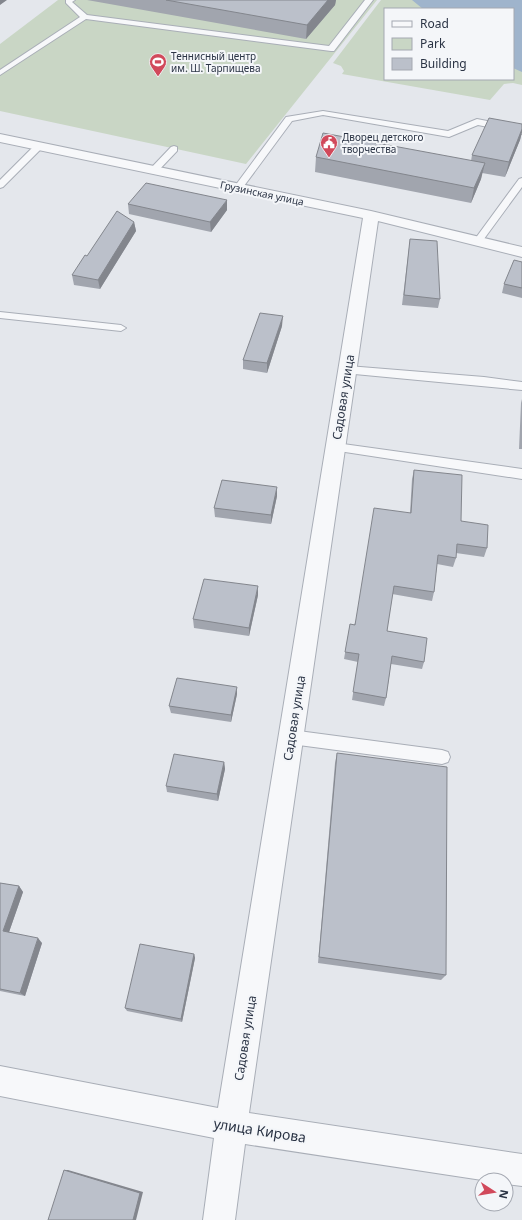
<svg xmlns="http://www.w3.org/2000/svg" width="522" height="1220" font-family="'Noto Sans',sans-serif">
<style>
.green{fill:#c9d6c5;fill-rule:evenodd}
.water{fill:#9fb4cc}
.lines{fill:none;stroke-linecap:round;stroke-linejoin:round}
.lane-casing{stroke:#a9aeb7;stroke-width:2}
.street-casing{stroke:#a9aeb7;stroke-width:2}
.lane{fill:#f7f8fa;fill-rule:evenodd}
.street{fill:#f7f8fa;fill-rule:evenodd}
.wall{fill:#a1a5ae}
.shaded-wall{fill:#83868d}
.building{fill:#bbc0ca;stroke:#83868d}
.labels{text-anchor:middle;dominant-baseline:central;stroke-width:4;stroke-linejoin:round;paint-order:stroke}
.far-poi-label{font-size:10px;fill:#2b3445;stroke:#f4f6f9;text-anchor:start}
.far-street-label{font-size:10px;fill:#2b3445;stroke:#f4f6f9}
.street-label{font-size:12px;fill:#2b3445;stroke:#f4f6f9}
.near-street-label{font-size:14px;fill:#2b3445;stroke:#f4f6f9}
</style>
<rect width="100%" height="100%" fill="#e4e7ec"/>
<!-- green -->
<path class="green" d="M 58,0 L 377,0 L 246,164 L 0,111 L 0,44 Z
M 381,0 L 522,0 L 522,85 L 513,83 L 504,84 L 490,100 L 342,74 L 344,71 L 341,66 L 333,63 ZM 385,9 L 513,9 L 513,79 L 385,79 Z"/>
<!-- water -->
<path class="water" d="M 412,0 L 522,0 L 522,72 L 513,68 L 513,9 L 423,9 Z"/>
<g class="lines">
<defs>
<path id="lane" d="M 66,0 L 75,0 L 72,2 L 87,15 L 329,46 L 365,0 L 373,0 L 334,51 L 331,51 L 86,19 L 0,75 L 0,70 L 80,17 L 66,3 Z
M 323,111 L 448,131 L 477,119 L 522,128 L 522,134 L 478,125 L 449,137 L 323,115 L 292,121 L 241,190 L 235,190 L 235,186 L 286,117 Z
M 39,143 L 43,146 L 42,148 L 3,187 L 0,188 L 0,180 L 36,144 Z
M 174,146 L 177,147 L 177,151 L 157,172 L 151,172 L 151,168 L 171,147 Z
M 522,178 L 522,187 L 481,243 L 475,243 L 473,241 L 475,239 L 519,179 Z
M 0,312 L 121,325 L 126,328 L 121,331 L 0,318 Z
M 348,366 L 484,377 L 522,382 L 522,390 L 344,373 L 342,370 L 344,367 Z
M 336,443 L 522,469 L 522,479 L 332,450 L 330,447 L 332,444 Z
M 291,730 L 442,750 L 448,752 L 450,757 L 448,762 L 442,764 L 291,744 L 286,742 L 283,737 L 286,732 Z"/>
<path id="street" d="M 0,134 L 371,211 L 522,247 L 522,257 L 378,221 L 249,1113 L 522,1154 L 522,1186 L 506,1184 L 506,1180 L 482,1180 L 245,1144 L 235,1220 L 203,1220 L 214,1138 L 0,1096 L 0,1066 L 218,1108 L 363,218 L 0,142 Z"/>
</defs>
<!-- lane casing -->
<use href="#lane" class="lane-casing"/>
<!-- street casing -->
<use href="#street" class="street-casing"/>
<!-- lane -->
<use href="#lane" class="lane"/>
<!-- street -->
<use href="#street" class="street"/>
</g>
<!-- wall -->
<path class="wall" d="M 87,0 L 336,0 L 335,5 L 306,39 Z
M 522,124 L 522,132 L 520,140 L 505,177 L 482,173 L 481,179 L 471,203 L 315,172 L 316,157 L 471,161 L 472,155 Z
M 128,204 L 227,210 L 211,232 L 129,214 Z
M 134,222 L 136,231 L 100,289 L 74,285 L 72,275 Z
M 410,239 L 440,299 L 438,308 L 402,305 Z
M 522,262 L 522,298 L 502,293 L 504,284 Z
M 282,326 L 267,373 L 243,369 L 243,360 Z
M 522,399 L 522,449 L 519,449 L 521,403 Z
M 414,470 L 487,548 L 484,557 L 456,553 L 456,558 L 453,567 L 437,564 L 434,592 L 432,601 L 392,594 L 387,631 L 424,662 L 422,669 L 391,664 L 386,698 L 384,706 L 352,700 L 358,662 L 344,659 L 350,624 L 354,625 L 410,513 L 412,479 Z
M 277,496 L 271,524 L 215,517 L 214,508 Z
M 258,595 L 249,636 L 194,628 L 193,619 Z
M 237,694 L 231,722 L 171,713 L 169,706 Z
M 337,753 L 446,975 L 441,980 L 318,963 L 335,763 Z
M 224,762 L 225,769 L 218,801 L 167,792 L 166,786 Z
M 0,883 L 19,886 L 23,892 L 9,932 L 42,943 L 25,996 L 0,991 Z
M 194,954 L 195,958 L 182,1022 L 127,1011 L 125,1008 Z"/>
<!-- shaded-wall -->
<path class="shaded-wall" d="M 0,0 L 7,0 L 0,5 Z
M 328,0 L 336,0 L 335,5 L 306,39 L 307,25 Z
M 522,129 L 522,132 L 520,140 L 505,177 L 509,162 Z
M 485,163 L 481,179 L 471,203 L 474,188 Z
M 227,200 L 227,210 L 211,232 L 210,222 Z
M 134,222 L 136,231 L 100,289 L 98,280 Z
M 283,316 L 282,326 L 267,373 L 267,363 Z
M 277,487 L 277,496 L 271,524 L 271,515 Z
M 258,586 L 258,595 L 249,636 L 249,628 Z
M 237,687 L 237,694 L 231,722 L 231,715 Z
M 224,762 L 225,769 L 218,801 L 217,794 Z
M 19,886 L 23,892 L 8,935 L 3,931 Z
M 38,938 L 42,943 L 25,996 L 20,993 Z
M 194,954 L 195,958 L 182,1022 L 181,1019 Z
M 64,1170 L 68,1170 L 143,1192 L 136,1220 L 133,1220 Z"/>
<!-- building -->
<path class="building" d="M 166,0 L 328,0 L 307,25 Z
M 489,118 L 522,124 L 522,129 L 509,162 L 472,155 Z
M 323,133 L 485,163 L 474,188 L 316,157 Z
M 146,183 L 227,200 L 210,222 L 128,204 Z
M 117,211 L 134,222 L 98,280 L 72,275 L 85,255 L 87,256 Z
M 410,239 L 437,241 L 440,299 L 404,295 Z
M 514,260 L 522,262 L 522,288 L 504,284 Z
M 260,313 L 283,316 L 267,363 L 243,360 Z
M 414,470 L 462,475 L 461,521 L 488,525 L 487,548 L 457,544 L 456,558 L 438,555 L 434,592 L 394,586 L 387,631 L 427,638 L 424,662 L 392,656 L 386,698 L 353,692 L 359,654 L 345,652 L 350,624 L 355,625 L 374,508 L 411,513 Z
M 222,480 L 277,487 L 271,515 L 214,508 Z
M 204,579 L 258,586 L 249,628 L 193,619 Z
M 177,678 L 237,687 L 231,715 L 169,706 Z
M 337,753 L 447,767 L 446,975 L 319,957 Z
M 174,754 L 224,762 L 217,794 L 166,786 Z
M 0,883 L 19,886 L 3,931 L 38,938 L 20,993 L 0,989 Z
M 140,944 L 194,954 L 181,1019 L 125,1008 Z
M 64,1170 L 140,1193 L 133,1220 L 48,1220 Z"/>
<!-- icons -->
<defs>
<symbol id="stadium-pin" viewBox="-11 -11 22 30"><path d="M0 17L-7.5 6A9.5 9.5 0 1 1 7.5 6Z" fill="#d1495b" stroke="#f4f6f9"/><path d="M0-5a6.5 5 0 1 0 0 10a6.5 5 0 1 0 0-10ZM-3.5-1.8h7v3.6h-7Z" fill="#fff"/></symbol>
<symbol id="civic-pin" viewBox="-11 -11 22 30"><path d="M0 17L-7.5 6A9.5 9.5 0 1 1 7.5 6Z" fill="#d1495b" stroke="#f4f6f9"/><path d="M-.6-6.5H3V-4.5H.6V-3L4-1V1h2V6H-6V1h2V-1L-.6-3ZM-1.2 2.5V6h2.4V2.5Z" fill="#fff"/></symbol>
</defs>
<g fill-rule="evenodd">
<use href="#stadium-pin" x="148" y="52" width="20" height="27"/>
<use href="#civic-pin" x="319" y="133" width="20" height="27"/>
</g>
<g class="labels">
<!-- far-poi labels -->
<g class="far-poi-label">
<text x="171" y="56">Теннисный центр<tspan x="171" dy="12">им. Ш. Тарпищева</tspan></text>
<text x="342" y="137">Дворец детского<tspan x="342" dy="12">творчества</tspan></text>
</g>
<!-- far-street labels -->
<g class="far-street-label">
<text transform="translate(262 193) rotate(12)">Грузинская улица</text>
</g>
<!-- street labels -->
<g class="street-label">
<text transform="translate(343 397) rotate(-81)">Садовая улица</text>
<text transform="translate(294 718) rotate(-81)">Садовая улица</text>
<text transform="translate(245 1038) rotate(-81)">Садовая улица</text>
</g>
<!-- near-street labels -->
<g class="near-street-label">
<text transform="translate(260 1130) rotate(9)">улица Кирова</text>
</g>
</g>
<!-- legend -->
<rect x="384" y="8" width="130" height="72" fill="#f4f6f9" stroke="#a4a8b1"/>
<rect x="392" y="21" width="20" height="6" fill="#f7f8fa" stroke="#a4a8b1"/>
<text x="420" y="28" font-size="12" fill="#2b3445">Road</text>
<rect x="392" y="38" width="20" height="12" fill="#c9d6c5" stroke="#a4a8b1"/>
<text x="420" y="48" font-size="12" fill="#2b3445">Park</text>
<rect x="392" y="58" width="20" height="12" fill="#bbc0ca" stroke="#a4a8b1"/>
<text x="420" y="68" font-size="12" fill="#2b3445">Building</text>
<!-- north arrow -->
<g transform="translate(494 1192) rotate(102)"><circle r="19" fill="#f4f6f9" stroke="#a4a8b1"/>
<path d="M0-3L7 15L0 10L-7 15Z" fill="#d1495b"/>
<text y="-6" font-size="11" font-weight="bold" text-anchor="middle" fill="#2b3445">N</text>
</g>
</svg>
